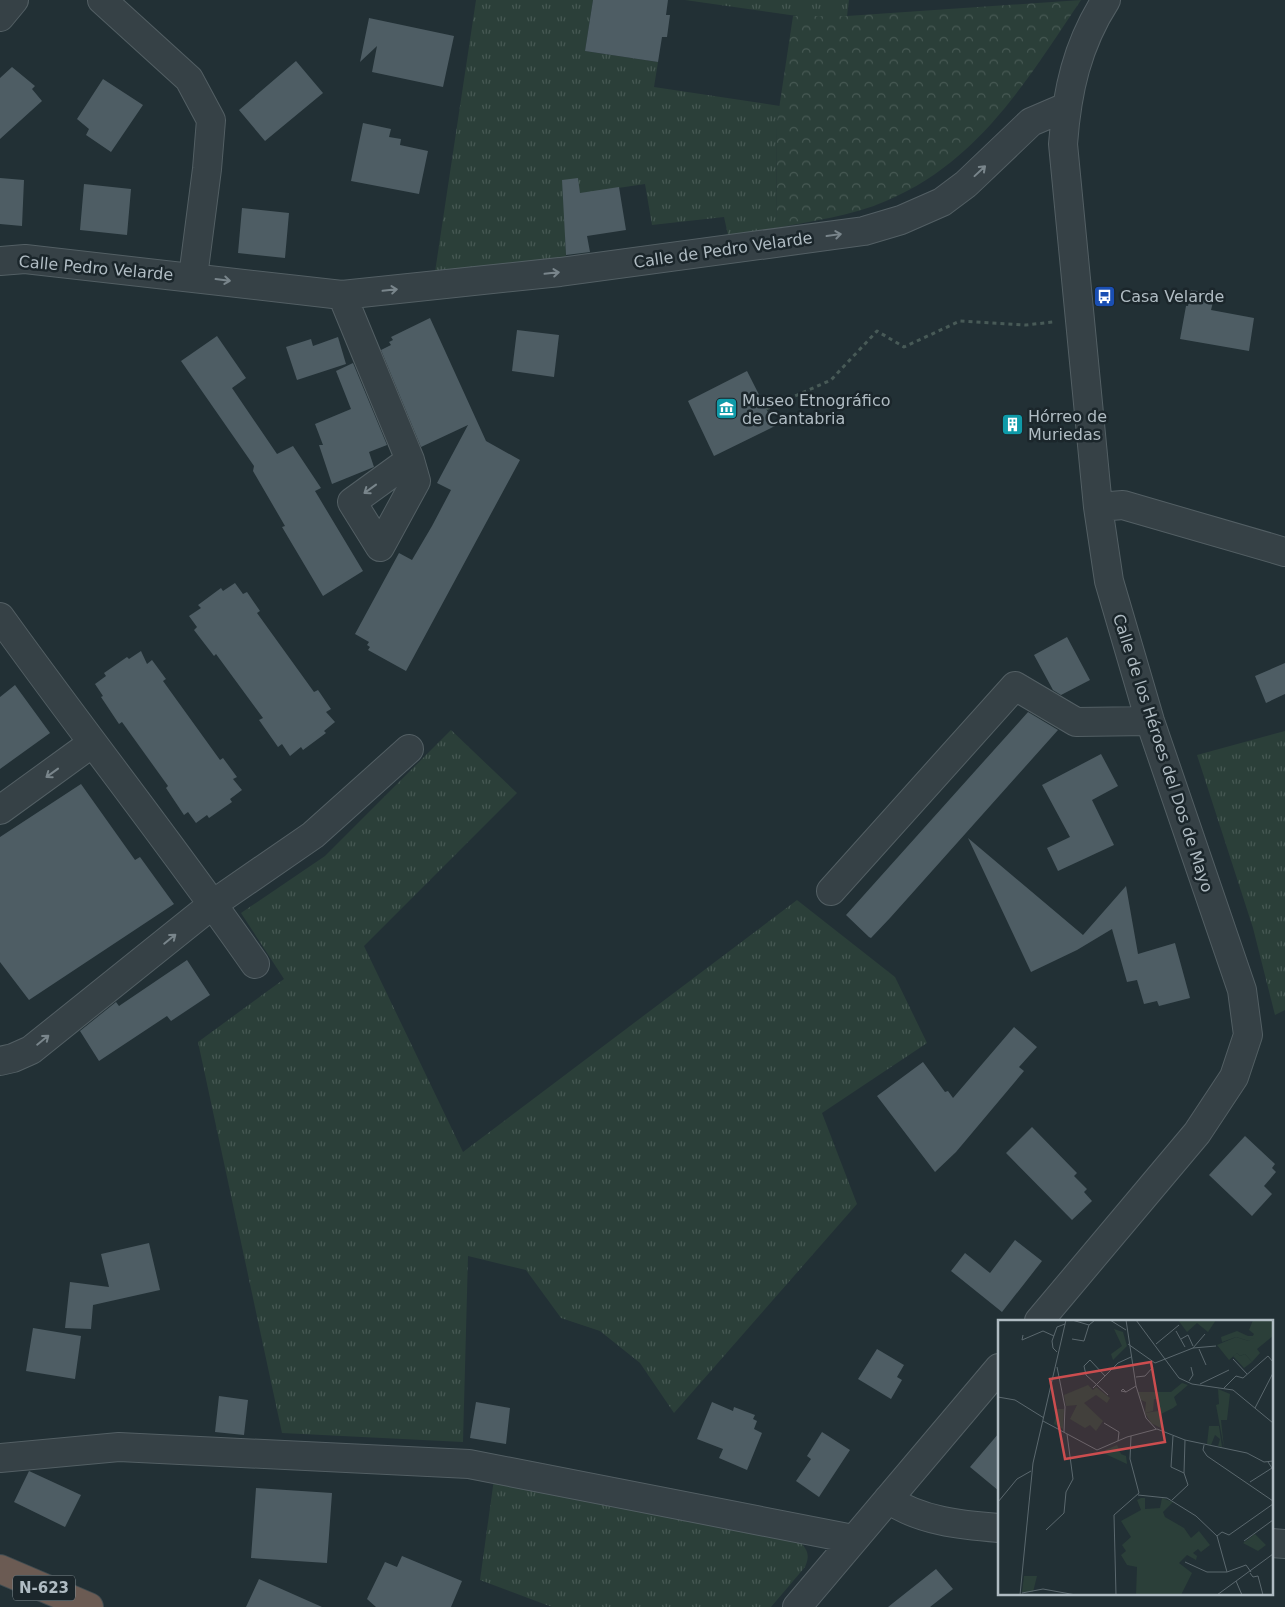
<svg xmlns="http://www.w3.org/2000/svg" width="1285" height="1607" font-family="'DejaVu Sans',sans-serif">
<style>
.grass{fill:url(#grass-tufts)}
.forest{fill:url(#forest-crowns)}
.building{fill:#4e5d64}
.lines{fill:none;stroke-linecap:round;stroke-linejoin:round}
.minor-casing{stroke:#535f64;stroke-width:30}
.highway-casing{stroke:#404c51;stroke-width:30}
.path{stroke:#485a57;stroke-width:3;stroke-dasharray:4 4;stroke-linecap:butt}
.minor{stroke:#364146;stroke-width:28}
.highway{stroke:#6b5b53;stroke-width:28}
.oneway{stroke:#79858b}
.labels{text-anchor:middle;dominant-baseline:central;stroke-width:5;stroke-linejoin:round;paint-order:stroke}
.shield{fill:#1b262b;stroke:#838f95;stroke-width:1}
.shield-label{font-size:15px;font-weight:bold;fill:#b0bcc3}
.street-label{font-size:16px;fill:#b0bcc3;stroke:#1b262b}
.poi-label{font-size:16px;fill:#b0bcc3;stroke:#1b262b;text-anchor:start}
.inset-road{fill:none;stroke:#5b686e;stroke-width:1}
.view{fill:#cc4d4f;fill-opacity:0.15;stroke:#cc4d4f;stroke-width:2.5}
.inset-edge{fill:none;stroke:#b0bcc3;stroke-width:2.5}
</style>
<defs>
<pattern id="grass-tufts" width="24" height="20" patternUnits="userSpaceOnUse" patternTransform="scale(1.25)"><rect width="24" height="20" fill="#2b3f39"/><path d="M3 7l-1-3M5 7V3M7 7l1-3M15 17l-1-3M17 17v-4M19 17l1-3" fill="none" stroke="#475954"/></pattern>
<pattern id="forest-crowns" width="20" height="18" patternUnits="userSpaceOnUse" patternTransform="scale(1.25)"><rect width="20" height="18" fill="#2b3f39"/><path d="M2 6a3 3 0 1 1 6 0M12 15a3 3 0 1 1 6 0" fill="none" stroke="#475954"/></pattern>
</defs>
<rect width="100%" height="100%" fill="#223035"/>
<!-- grass -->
<path class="grass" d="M 476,0 L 593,0 L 585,51 L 658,62 L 654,87 L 780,106 L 777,123 L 776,228 L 728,235 L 724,217 L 652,225 L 645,184 L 564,196 L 566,259 L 435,272 Z
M 685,0 L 849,0 L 847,16 L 797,16 Z
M 451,730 L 517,793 L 364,946 L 463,1152 L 797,900 L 895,977 L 927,1043 L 822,1113 L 857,1204 L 674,1413 L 640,1363 L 600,1331 L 561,1318 L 526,1270 L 468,1256 L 463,1442 L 282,1433 L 198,1042 L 284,979 L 241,913 L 325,856 Z
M 1285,731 L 1285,1010 L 1275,1015 L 1253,928 L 1197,755 Z
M 494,1479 L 800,1542 C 808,1550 810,1556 805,1567 L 771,1607 L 552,1607 L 480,1580 Z"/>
<!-- forest -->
<path class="forest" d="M 1081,0 C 1027,80 979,162 886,201 C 852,216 812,221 776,228 L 777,122 L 793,16 L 847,16 Z"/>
<!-- building -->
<path class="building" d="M 593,0 L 668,0 L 666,15 L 670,15 L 667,37 L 662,37 L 658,62 L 585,51 Z
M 369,18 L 454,36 L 443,87 L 372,72 L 377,46 L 360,62 Z
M 296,61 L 323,93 L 265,141 L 239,110 Z
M 12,67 L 35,86 L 32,89 L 42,101 L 0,139 L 0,78 Z
M 103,79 L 143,105 L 111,152 L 86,135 L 89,129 L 77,119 Z
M 363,123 L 391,129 L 389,137 L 401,139 L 400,145 L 428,151 L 419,194 L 351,181 Z
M 0,178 L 24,180 L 22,226 L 0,224 Z
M 578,178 L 580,193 L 619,187 L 626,230 L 587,236 L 590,252 L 566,255 L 562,180 Z
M 84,184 L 131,189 L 127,235 L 80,230 Z
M 242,208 L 289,213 L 285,258 L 238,253 Z
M 1191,290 L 1215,294 L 1211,310 L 1254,318 L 1249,351 L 1180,339 L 1186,306 L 1188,306 Z
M 430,318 L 486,441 L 520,460 L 406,671 L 368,650 L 370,647 L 367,645 L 369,642 L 355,634 L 399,553 L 412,560 L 432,526 L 451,490 L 437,483 L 468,425 L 421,447 L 381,350 L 391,345 L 389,342 L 393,340 L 391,337 Z
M 517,330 L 559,335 L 554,377 L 512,371 Z
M 217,336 L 246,378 L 232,388 L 277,454 L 293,446 L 321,488 L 315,491 L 363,571 L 323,596 L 282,527 L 285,526 L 253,471 L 254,466 L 181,361 Z
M 338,337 L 346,364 L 297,380 L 286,347 L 311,339 L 313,346 Z
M 353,363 L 387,445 L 369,452 L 374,467 L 332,484 L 319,445 L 323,445 L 315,424 L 351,409 L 336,371 Z
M 747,371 L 775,426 L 714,456 L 688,401 Z
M 235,583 L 243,594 L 247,592 L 260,611 L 257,613 L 314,692 L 318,690 L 331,709 L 326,712 L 335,722 L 324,731 L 326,733 L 303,750 L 301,747 L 290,756 L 282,744 L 278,747 L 259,720 L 263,718 L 216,654 L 214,656 L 194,630 L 197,627 L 189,616 L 201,608 L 198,605 L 221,588 L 223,591 Z
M 1067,637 L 1090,680 L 1061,695 L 1053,690 L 1034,655 Z
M 141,651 L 147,664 L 152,660 L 166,679 L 163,681 L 220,760 L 223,758 L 237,777 L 233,779 L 242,790 L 230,799 L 232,802 L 209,818 L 207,815 L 196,823 L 188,812 L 184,815 L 166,788 L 168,786 L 122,722 L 119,724 L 101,697 L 103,696 L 95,684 L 106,676 L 104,673 L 127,657 L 129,659 Z
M 1285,663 L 1285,694 L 1266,703 L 1255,676 Z
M 15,685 L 50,733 L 0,769 L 0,697 Z
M 1028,712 L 1058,730 L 890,918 L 871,938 L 869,937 L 846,915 Z
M 1101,754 L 1118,786 L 1092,800 L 1114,845 L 1058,871 L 1047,848 L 1070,837 L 1042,785 Z
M 81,784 L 135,860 L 140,857 L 174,904 L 29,1000 L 0,962 L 0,837 Z
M 968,838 L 1083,935 L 1126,886 L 1138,954 L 1175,943 L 1190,998 L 1159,1006 L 1157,1001 L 1144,1004 L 1137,980 L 1127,982 L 1112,929 L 1077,950 L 1031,972 Z
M 187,960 L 210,995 L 171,1021 L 167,1016 L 99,1061 L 80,1031 L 116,1002 L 119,1006 Z
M 1014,1027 L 1037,1047 L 1019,1067 L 1024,1071 L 956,1152 L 935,1172 L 877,1096 L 923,1062 L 945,1092 L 948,1091 L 953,1098 Z
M 1032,1127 L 1077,1173 L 1074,1176 L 1087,1189 L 1084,1192 L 1092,1201 L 1072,1220 L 1006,1153 Z
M 1245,1136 L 1275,1164 L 1272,1168 L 1276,1172 L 1264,1186 L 1272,1194 L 1252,1216 L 1209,1175 Z
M 1015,1240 L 1042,1261 L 1002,1312 L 951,1271 L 965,1253 L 990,1273 Z
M 149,1243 L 160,1290 L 93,1305 L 91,1329 L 65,1328 L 70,1282 L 109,1287 L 101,1254 Z
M 33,1328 L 81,1336 L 75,1379 L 26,1371 Z
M 877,1349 L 904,1365 L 897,1377 L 902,1380 L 891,1399 L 858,1379 Z
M 219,1396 L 248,1400 L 244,1435 L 215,1432 Z
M 476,1402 L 510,1408 L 506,1444 L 470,1438 Z
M 712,1402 L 733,1411 L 734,1407 L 755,1415 L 753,1419 L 757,1421 L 754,1429 L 762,1433 L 747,1470 L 719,1458 L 723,1449 L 697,1439 Z
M 822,1432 L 850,1450 L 819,1497 L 796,1481 L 811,1459 L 807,1456 Z
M 999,1433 L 999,1491 L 970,1467 Z
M 29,1471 L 81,1495 L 65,1527 L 14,1502 Z
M 256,1488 L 332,1493 L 327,1563 L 251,1558 Z
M 402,1556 L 462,1581 L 451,1607 L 376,1607 L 367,1599 L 385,1562 L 397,1567 Z
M 936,1569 L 953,1589 L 930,1607 L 888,1607 Z
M 259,1579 L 322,1607 L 246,1607 Z"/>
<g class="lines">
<defs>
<path id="minor" d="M 102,0 L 189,79 L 211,120 L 207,169 L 193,277
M 0,17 L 14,0
M 0,261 L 25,259 L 342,295 L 560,272 L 864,231 L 901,220 L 942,202 L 966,184 L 1031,122 L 1066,107
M 342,295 L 410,460 L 416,481 L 380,547 L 352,502 L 410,460
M 1098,507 L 1123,505 L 1285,552
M 0,617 C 84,734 173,846 255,964
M 0,810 L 91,744
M 831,891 L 1015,686 L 1076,722 L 1150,721
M 0,1061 L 13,1058 L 31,1050 L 213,904 L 313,835 L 409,749
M 1039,1321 L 1197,1133 L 1234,1077 L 1248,1035 L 1242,990 L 1150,721 L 1109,581 L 1098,507 L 1063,144 C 1067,91 1077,45 1106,0
M 0,1458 L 119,1447 L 469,1464 L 853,1539
M 888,1499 C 920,1521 961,1525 999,1528
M 1271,1543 L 1285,1544
M 797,1607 L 999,1368"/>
<path id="highway" d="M 0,1569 L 89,1607"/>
</defs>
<!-- minor casing -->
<use href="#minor" class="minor-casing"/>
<!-- highway casing -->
<use href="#highway" class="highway-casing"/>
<!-- path -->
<path class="path" d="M 766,409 L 831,380 L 877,331 L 904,347 L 960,321 L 1026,325 L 1053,322"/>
<!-- minor -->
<use href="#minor" class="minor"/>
<!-- highway -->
<use href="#highway" class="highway"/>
</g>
<!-- one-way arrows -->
<defs><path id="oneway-shaft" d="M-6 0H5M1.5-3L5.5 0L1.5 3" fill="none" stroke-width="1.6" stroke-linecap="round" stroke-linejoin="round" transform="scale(1.25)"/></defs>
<g class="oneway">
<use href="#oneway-shaft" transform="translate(980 171) rotate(-43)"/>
<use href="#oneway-shaft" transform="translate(834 235) rotate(-8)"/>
<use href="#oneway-shaft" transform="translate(552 273) rotate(-6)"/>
<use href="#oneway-shaft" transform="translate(223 280) rotate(7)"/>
<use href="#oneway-shaft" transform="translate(390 290) rotate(-6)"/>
<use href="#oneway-shaft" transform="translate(370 489) rotate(144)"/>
<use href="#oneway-shaft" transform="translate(52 773) rotate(144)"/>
<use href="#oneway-shaft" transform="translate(170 939) rotate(-39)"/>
<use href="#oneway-shaft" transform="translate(43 1040) rotate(-39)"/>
</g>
<!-- icons -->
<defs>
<symbol id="bus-square" viewBox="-11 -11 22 22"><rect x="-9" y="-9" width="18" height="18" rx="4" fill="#1a4fb4" stroke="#1b262b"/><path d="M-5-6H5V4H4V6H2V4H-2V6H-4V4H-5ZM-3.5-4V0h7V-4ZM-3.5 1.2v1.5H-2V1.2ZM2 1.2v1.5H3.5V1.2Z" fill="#fff"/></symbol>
<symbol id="museum-square" viewBox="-11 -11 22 22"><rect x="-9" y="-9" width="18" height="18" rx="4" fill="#0f9aa8" stroke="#1b262b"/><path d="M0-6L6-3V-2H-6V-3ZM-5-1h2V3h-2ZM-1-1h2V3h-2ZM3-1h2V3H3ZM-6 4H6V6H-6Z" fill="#fff"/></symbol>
<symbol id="building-square" viewBox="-11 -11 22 22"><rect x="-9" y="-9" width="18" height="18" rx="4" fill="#0f9aa8" stroke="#1b262b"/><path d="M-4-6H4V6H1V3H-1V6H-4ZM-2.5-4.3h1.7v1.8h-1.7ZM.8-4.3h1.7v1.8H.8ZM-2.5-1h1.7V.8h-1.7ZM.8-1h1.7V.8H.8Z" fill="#fff"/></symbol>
</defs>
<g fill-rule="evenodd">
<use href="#bus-square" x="1092" y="284" width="25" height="25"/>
<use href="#museum-square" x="714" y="396" width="25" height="25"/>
<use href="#building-square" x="1000" y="412" width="25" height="25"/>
</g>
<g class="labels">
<!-- shield labels -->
<rect class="shield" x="13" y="1575.5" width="62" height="25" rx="4"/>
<g class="shield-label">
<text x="44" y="1588">N-623</text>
</g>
<!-- street labels -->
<g class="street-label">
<text transform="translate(723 250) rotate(-8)">Calle de Pedro Velarde</text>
<text transform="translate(96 268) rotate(5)">Calle Pedro Velarde</text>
<text transform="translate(1163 753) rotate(72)">Calle de los Héroes del Dos de Mayo</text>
</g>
<!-- poi labels -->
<g class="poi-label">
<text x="1120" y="296">Casa Velarde</text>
<text x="742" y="400">Museo Etnográfico<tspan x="742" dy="18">de Cantabria</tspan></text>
<text x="1028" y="416">Hórreo de<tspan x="1028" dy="18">Muriedas</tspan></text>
</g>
</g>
<!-- overview -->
<g transform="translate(998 1320)">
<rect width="275" height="275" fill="#223035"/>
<path d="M 180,0 L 218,0 L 210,12 L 199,3 L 189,12 ZM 255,0 L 275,0 L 275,16 L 259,29 L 262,33 L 254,42 L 247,34 L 242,36 L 239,33 L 231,40 L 219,25 L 238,17 L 251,21 L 256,14 L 251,10 ZM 116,9 L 125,12 L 129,26 L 115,40 L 113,34 L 124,26 ZM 184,63 L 190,65 L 176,77 L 179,85 L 175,88 L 161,95 L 161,79 L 156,79 L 155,91 L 147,93 L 148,82 L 143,80 L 140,72 L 173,72 ZM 90,65 L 95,70 L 98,67 L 112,78 L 109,83 L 98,75 L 86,83 L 105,101 L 98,111 L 92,105 L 87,108 L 72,99 L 79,85 L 68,86 L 66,75 ZM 220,69 L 232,74 L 229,100 L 223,100 L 226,128 L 218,85 L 221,84 ZM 59,89 L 66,89 L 65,109 L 56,104 ZM 119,125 L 123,134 L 128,136 L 129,144 L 103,132 ZM 143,178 L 147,178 L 147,189 L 162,188 L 164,178 L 175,182 L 165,192 L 167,197 L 186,208 L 193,218 L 201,211 L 212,225 L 203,232 L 200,229 L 195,233 L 199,236 L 198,240 L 189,235 L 181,243 L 194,253 L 183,275 L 138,275 L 139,247 L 129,245 L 123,235 L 128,231 L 124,225 L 133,217 L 123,201 L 143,190 L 139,180 ZM 257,214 L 268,225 L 260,231 L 245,223 Z" fill="#2b3f39"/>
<path d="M 160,91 L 165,109 L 153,103 L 147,93 Z" fill="#2b3f39"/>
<path d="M 26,256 L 39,256 L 35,272 L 24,272 Z" fill="#2b3f39"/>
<path d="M 239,11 L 250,16 L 258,16 L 251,21 L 238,17 L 224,22 L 223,17 ZM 239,33 L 242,36 L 247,34 L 254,42 L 246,48 L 235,36 ZM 211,106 L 221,106 L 224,127 L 220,126 L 222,119 L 217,115 L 213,125 L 209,124 Z" fill="#2b3f39"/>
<path class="inset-road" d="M 74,0 L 91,5M 112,0 L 128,10M 128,0 L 138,66 L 148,98 L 158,109M 138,0 L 181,58 L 194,64 L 235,70 L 275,103M 178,11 L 187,27M 25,15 L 24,20 L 45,11 L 56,16M 74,19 L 86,21 L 91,5 L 97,0M 183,19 L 190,15 L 195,26M 130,24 L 157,43 L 195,28 L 207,14M 158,24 L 181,5M 195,28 L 218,26M 201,29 L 208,45M 59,32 L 55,28 L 54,21 L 59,7 L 67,4M 235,39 L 249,54M 59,47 L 67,87 L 66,112M 107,56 L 92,40 L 86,46 L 88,55 L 110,75M 138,57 L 147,56 L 155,47M 191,61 L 195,55 L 193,47M 202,64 L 231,50M 95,68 L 120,43 L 133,37M 226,68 L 238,56 L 245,58 L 270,36 L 275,42M 128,72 L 123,71 L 125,69 L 128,72 L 138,66M 0,77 L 17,80 L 46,98M 257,88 L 275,53M 45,101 L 99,130 L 129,117 L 159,109 L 187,120 L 249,133 L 266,142 L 275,141M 106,103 L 121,112 L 120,121M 175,116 L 173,147 L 186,153M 206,125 L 205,130 L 209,136 L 275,181M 252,162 L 274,148 L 270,142M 140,175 L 169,178 L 198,196 L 219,216 L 229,252M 174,180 L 190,165 L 186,153 L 187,120M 0,182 L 19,159 L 33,151M 48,210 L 66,193 L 68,172 L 75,159 L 69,114M 219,216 L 224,212 L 231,215 L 275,184M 246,221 L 275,200M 187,242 L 209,252 L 229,252 L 248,245 L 253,252M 252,253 L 255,257 L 260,256 L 265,275M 238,261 L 244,275M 24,273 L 45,269 L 78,275M 22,275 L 35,143 L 68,0M 118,275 L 116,195 L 141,173 L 132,139 L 133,116M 219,275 L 275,234"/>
<path class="view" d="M 153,42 L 167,122 L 67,139 L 52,59 Z"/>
<rect width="275" height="275" class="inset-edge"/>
</g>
</svg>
